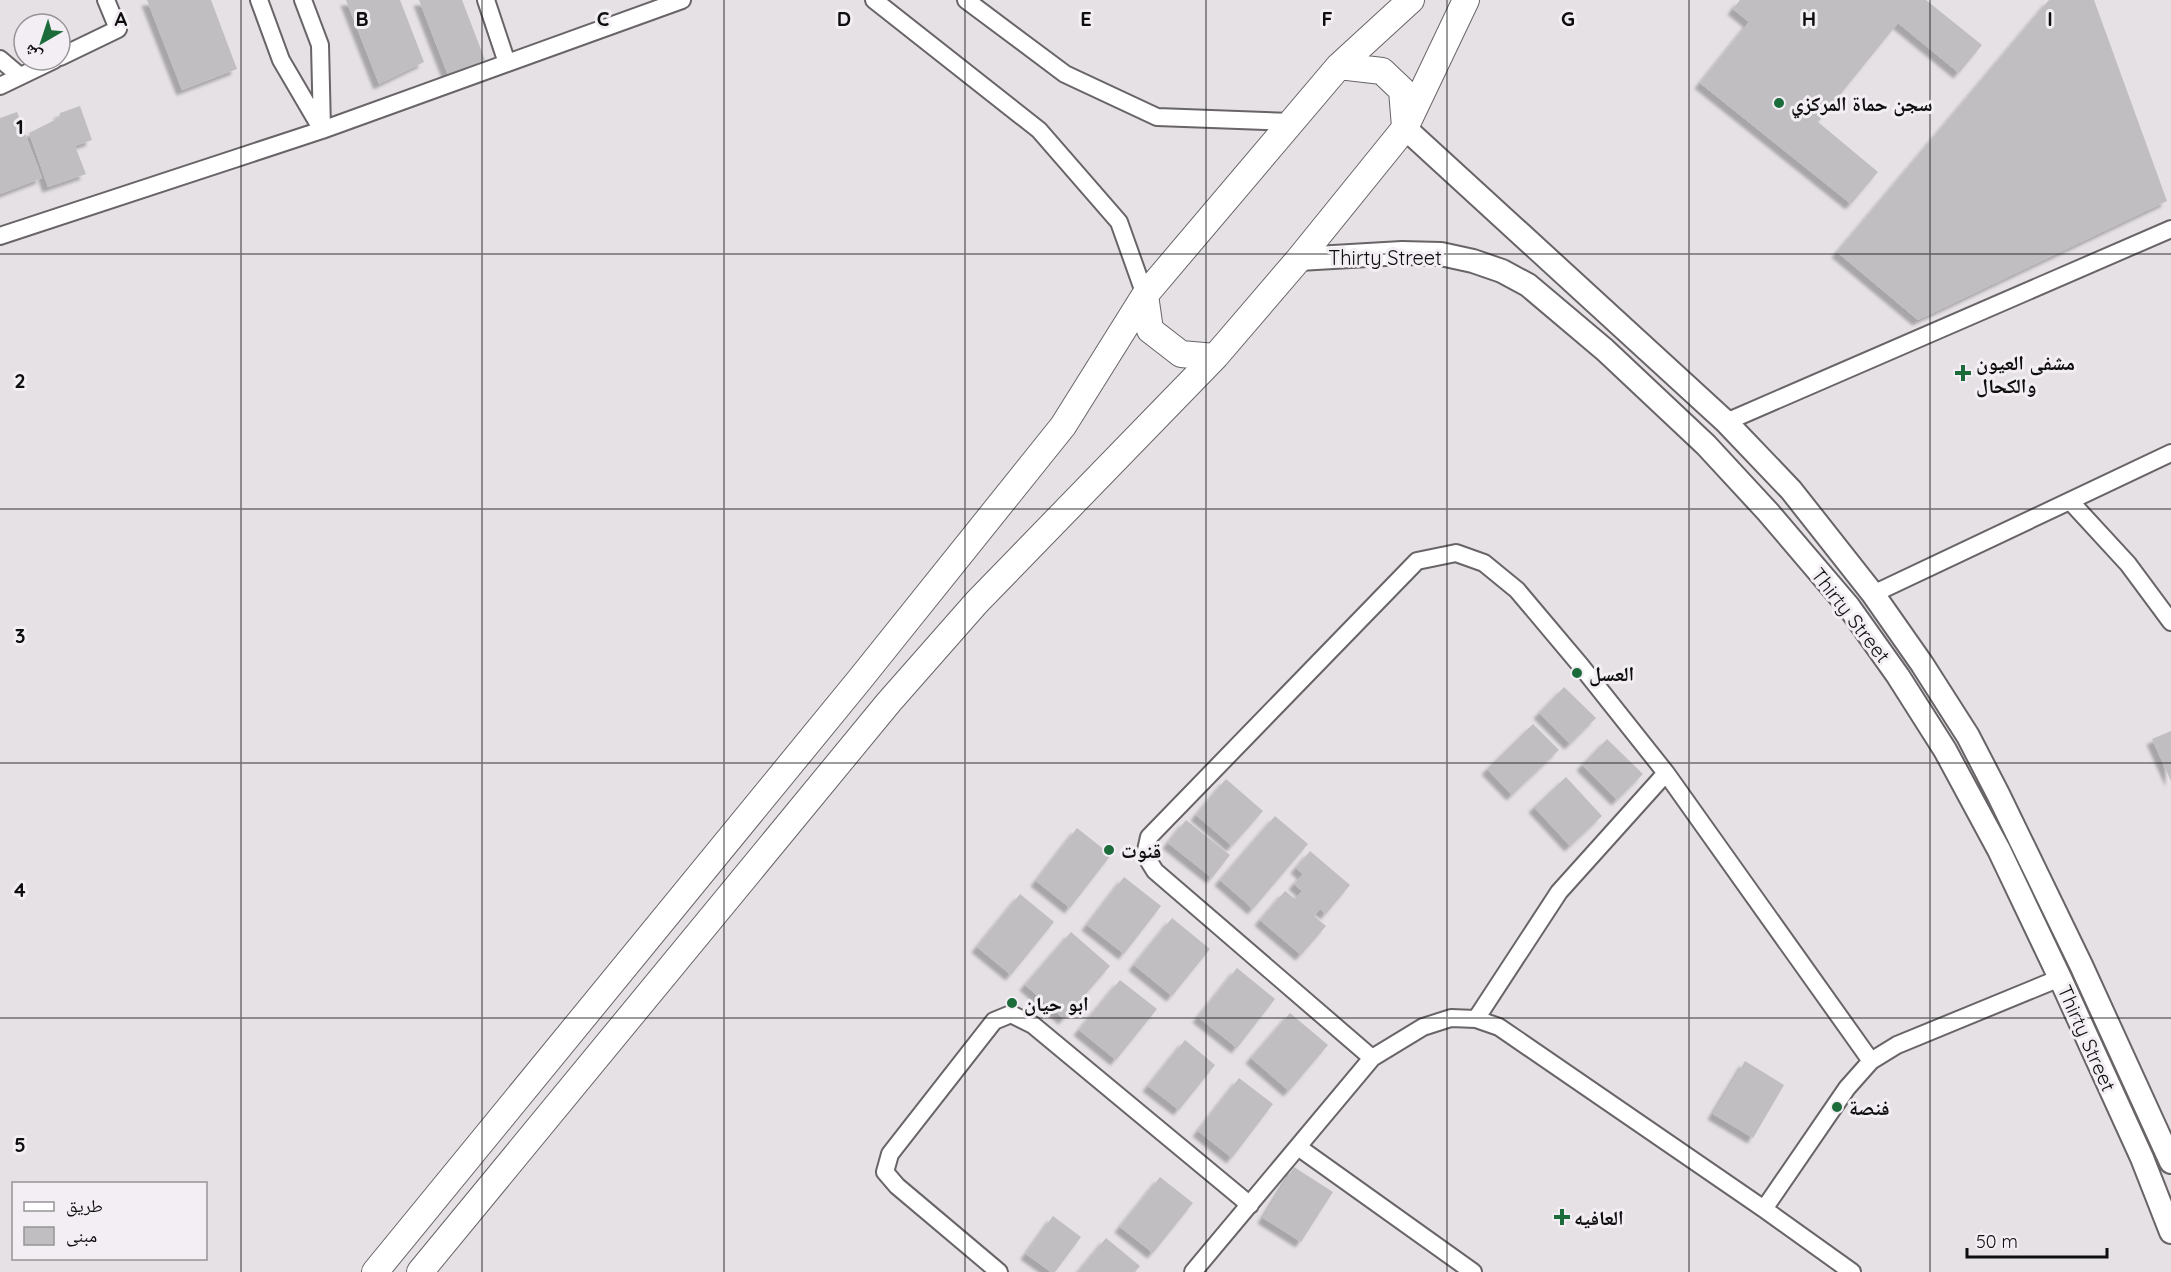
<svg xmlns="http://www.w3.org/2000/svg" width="2171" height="1272" font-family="Quicksand,'Noto Naskh Arabic',sans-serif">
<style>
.building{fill:#c1bec2;filter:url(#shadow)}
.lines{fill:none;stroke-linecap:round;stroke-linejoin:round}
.street-casing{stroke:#686468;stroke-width:20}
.secondary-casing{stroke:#686468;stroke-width:26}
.primary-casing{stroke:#686468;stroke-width:28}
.street{stroke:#fff;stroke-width:16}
.secondary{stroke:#fff;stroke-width:22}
.primary{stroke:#fff;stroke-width:26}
.grid{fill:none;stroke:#0f0e0f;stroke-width:1.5;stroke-opacity:0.55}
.poi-dot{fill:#1c6b3b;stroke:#f2eef3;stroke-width:2}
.labels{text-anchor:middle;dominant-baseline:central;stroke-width:6;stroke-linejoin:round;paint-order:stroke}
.poi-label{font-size:20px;font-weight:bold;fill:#0f0e0f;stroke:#f2eef3;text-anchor:start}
.street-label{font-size:20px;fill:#0f0e0f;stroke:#f2eef3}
.grid-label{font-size:20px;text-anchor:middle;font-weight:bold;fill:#0f0e0f;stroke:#f2eef3;stroke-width:6;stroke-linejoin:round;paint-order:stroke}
</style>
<defs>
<filter id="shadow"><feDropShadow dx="-5.5" dy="5.5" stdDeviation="1.5" flood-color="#0004"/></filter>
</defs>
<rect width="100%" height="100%" fill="#e5e1e5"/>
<!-- building -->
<path class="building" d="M 147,0 L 211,0 L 237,69 L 182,90 Z
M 346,0 L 400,0 L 424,62 L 379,84 Z
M 419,0 L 462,0 L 485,60 L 448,75 Z
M 1740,0 L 1926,0 L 1982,45 L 1959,73 L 1898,23 L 1818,122 L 1878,172 L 1851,204 L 1700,83 L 1749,22 L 1733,9 Z
M 2049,0 L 2094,0 L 2167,201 L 1918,320 L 1837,252 Z
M 80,106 L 92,140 L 75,146 L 86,174 L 48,187 L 29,133 L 59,118 L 60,113 Z
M 17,112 L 42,178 L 0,194 L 0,118 Z
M 1564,687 L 1596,718 L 1570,744 L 1539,713 Z
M 1533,724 L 1559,750 L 1512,795 L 1487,769 Z
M 2171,731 L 2171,781 L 2152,739 Z
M 1607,739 L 1643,774 L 1617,800 L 1582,765 Z
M 1566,777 L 1602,816 L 1570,846 L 1534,807 Z
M 1226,779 L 1263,811 L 1232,846 L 1196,815 Z
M 1275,816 L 1308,844 L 1253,909 L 1220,880 Z
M 1186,820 L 1230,855 L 1212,878 L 1168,843 Z
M 1077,828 L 1111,855 L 1070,908 L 1036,881 Z
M 1310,851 L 1350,885 L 1326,914 L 1320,909 L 1314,916 L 1326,926 L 1301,955 L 1260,920 L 1285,891 L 1295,899 L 1302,891 L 1294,884 L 1303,874 L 1296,868 Z
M 1124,877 L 1161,906 L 1124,954 L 1087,925 Z
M 1020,894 L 1054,922 L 1011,975 L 977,947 Z
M 1172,918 L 1210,949 L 1172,996 L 1134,965 Z
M 1071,932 L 1110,966 L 1064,1019 L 1025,985 Z
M 1237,968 L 1275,999 L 1237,1048 L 1198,1017 Z
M 1120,980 L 1157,1009 L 1116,1060 L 1079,1030 Z
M 1290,1013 L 1328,1045 L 1289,1091 L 1251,1058 Z
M 1185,1040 L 1215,1065 L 1179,1110 L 1148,1086 Z
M 1745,1061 L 1784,1085 L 1753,1138 L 1713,1114 Z
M 1239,1078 L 1273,1104 L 1232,1158 L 1198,1131 Z
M 1294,1167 L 1333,1192 L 1301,1242 L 1263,1218 Z
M 1160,1177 L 1193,1203 L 1153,1253 L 1120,1227 Z
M 1053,1216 L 1081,1237 L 1055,1272 L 1051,1272 L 1026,1254 Z
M 1106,1238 L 1140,1266 L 1135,1272 L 1078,1272 Z"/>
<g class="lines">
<defs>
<path id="street" d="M 259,0 L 281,60 L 322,130
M 303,0 L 320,45 L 322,129
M 486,0 L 507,63
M 874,0 L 1039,130 L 1119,222 L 1145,295
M 966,0 L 1065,74 L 1157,117 L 1291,122
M 60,57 L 118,29 L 106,0
M 0,59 L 20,76
M 0,86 L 54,60
M 0,236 L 322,130 L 682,0
M 1726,422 L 2171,229
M 2070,501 L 2128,564 L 2171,622
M 1873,594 L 2171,453
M 1476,1019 L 1559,892 L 1666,773
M 1372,1058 L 1155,871 L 1145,855 L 1149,837 L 1417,561 L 1456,553 L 1484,563 L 1517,590 L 1581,666 L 1666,773 L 1871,1061
M 1298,1147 L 1473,1272
M 1764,1209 L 1847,1088 L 1871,1061 L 1897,1045 L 2060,978
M 999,1272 L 897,1186 L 885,1172 L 890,1154 L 994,1021 L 1011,1014 L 1033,1025 L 1250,1205
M 1193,1272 L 1372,1058 L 1423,1027 L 1451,1018 L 1476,1019 L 1499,1027 L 1764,1209 L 1852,1272"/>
<path id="secondary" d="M 1405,128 L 1726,422 L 1791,490 L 1873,594 L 1922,664 L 1968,736 L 1998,794 L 2081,965 L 2171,1162
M 1299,259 L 1402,253 L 1441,254 L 1473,261 L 1502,271 L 1528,285 L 1605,350 L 1706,445 L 1768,512 L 1849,607 L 1898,676 L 1945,750 L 1999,850 L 2060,978 L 2142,1158 L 2171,1232"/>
<path id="primary" d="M 1339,66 L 1382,71 L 1402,90 L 1405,127
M 1145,295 L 1150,330 L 1181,354 L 1215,357
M 375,1272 L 861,678 L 1063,426 L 1145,295 L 1339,66 L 1411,0
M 420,1272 L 889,702 L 977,602 L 1215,357 L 1299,259 L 1405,128 L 1466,0"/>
</defs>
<!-- street casing -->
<use href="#street" class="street-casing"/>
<!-- secondary casing -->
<use href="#secondary" class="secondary-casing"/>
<!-- primary casing -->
<use href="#primary" class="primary-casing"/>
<!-- street -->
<use href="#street" class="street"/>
<!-- secondary -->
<use href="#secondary" class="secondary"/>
<!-- primary -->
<use href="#primary" class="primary"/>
</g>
<!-- grid -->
<path class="grid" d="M 241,0 L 241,1272M 482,0 L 482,1272M 724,0 L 724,1272M 965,0 L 965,1272M 1206,0 L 1206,1272M 1447,0 L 1447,1272M 1689,0 L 1689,1272M 1930,0 L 1930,1272M 0,254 L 2171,254M 0,509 L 2171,509M 0,763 L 2171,763M 0,1018 L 2171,1018"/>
<!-- markers -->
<g class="poi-dot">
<circle cx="1779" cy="103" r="6"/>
<path d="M1960 364h6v6h6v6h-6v6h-6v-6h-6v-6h6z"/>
<circle cx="1577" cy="673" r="6"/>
<circle cx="1109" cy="850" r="6"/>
<circle cx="1012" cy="1003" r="6"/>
<circle cx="1837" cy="1107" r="6"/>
<path d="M1559 1208h6v6h6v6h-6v6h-6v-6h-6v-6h6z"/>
</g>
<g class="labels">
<!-- poi labels -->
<g class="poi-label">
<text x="1791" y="103">سجن حماة المركزي</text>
<text x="1976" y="362">مشفى العيون<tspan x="1976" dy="23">والكحال</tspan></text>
<text x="1589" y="673">العسل</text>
<text x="1121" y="850">قنوت</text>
<text x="1024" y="1003">ابو حيان</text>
<text x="1849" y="1107">فنصة</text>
<text x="1574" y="1217">العافيه</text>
</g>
<!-- street labels -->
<g class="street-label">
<text x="1385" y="257">Thirty Street</text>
<text transform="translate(1851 615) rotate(52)">Thirty Street</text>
<text transform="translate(2087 1038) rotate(66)">Thirty Street</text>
</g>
</g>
<g class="grid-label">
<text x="121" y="26">A</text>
<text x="362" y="26">B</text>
<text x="603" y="26">C</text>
<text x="844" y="26">D</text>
<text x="1086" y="26">E</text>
<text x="1327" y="26">F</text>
<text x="1568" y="26">G</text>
<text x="1809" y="26">H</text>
<text x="2050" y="26">I</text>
<text x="20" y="134">1</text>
<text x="20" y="388">2</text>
<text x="20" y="643">3</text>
<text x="20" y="897">4</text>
<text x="20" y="1152">5</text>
</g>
<!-- legend -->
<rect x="12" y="1182" width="195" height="78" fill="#f2eef3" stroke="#979498" stroke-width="1.5"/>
<rect x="24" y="1202" width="30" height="9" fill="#ffffff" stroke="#979498" stroke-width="1.5"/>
<text x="66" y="1212" font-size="18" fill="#0f0e0f">طريق</text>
<rect x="24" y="1227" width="30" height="18" fill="#c1bec2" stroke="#979498" stroke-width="1.5"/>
<text x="66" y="1242" font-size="18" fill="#0f0e0f">مبنى</text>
<!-- north arrow -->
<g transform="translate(42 42) rotate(219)"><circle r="28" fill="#f2eef3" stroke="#979498" stroke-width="1.5"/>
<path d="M0-4.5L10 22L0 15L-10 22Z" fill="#1c6b3b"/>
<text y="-9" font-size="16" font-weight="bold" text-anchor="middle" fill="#0f0e0f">ش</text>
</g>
<!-- scale -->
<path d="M1967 1248v9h140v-9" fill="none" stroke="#0f0e0f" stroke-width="3"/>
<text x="1976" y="1248" font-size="18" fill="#0f0e0f" stroke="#f2eef3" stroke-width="4.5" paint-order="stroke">50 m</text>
</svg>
